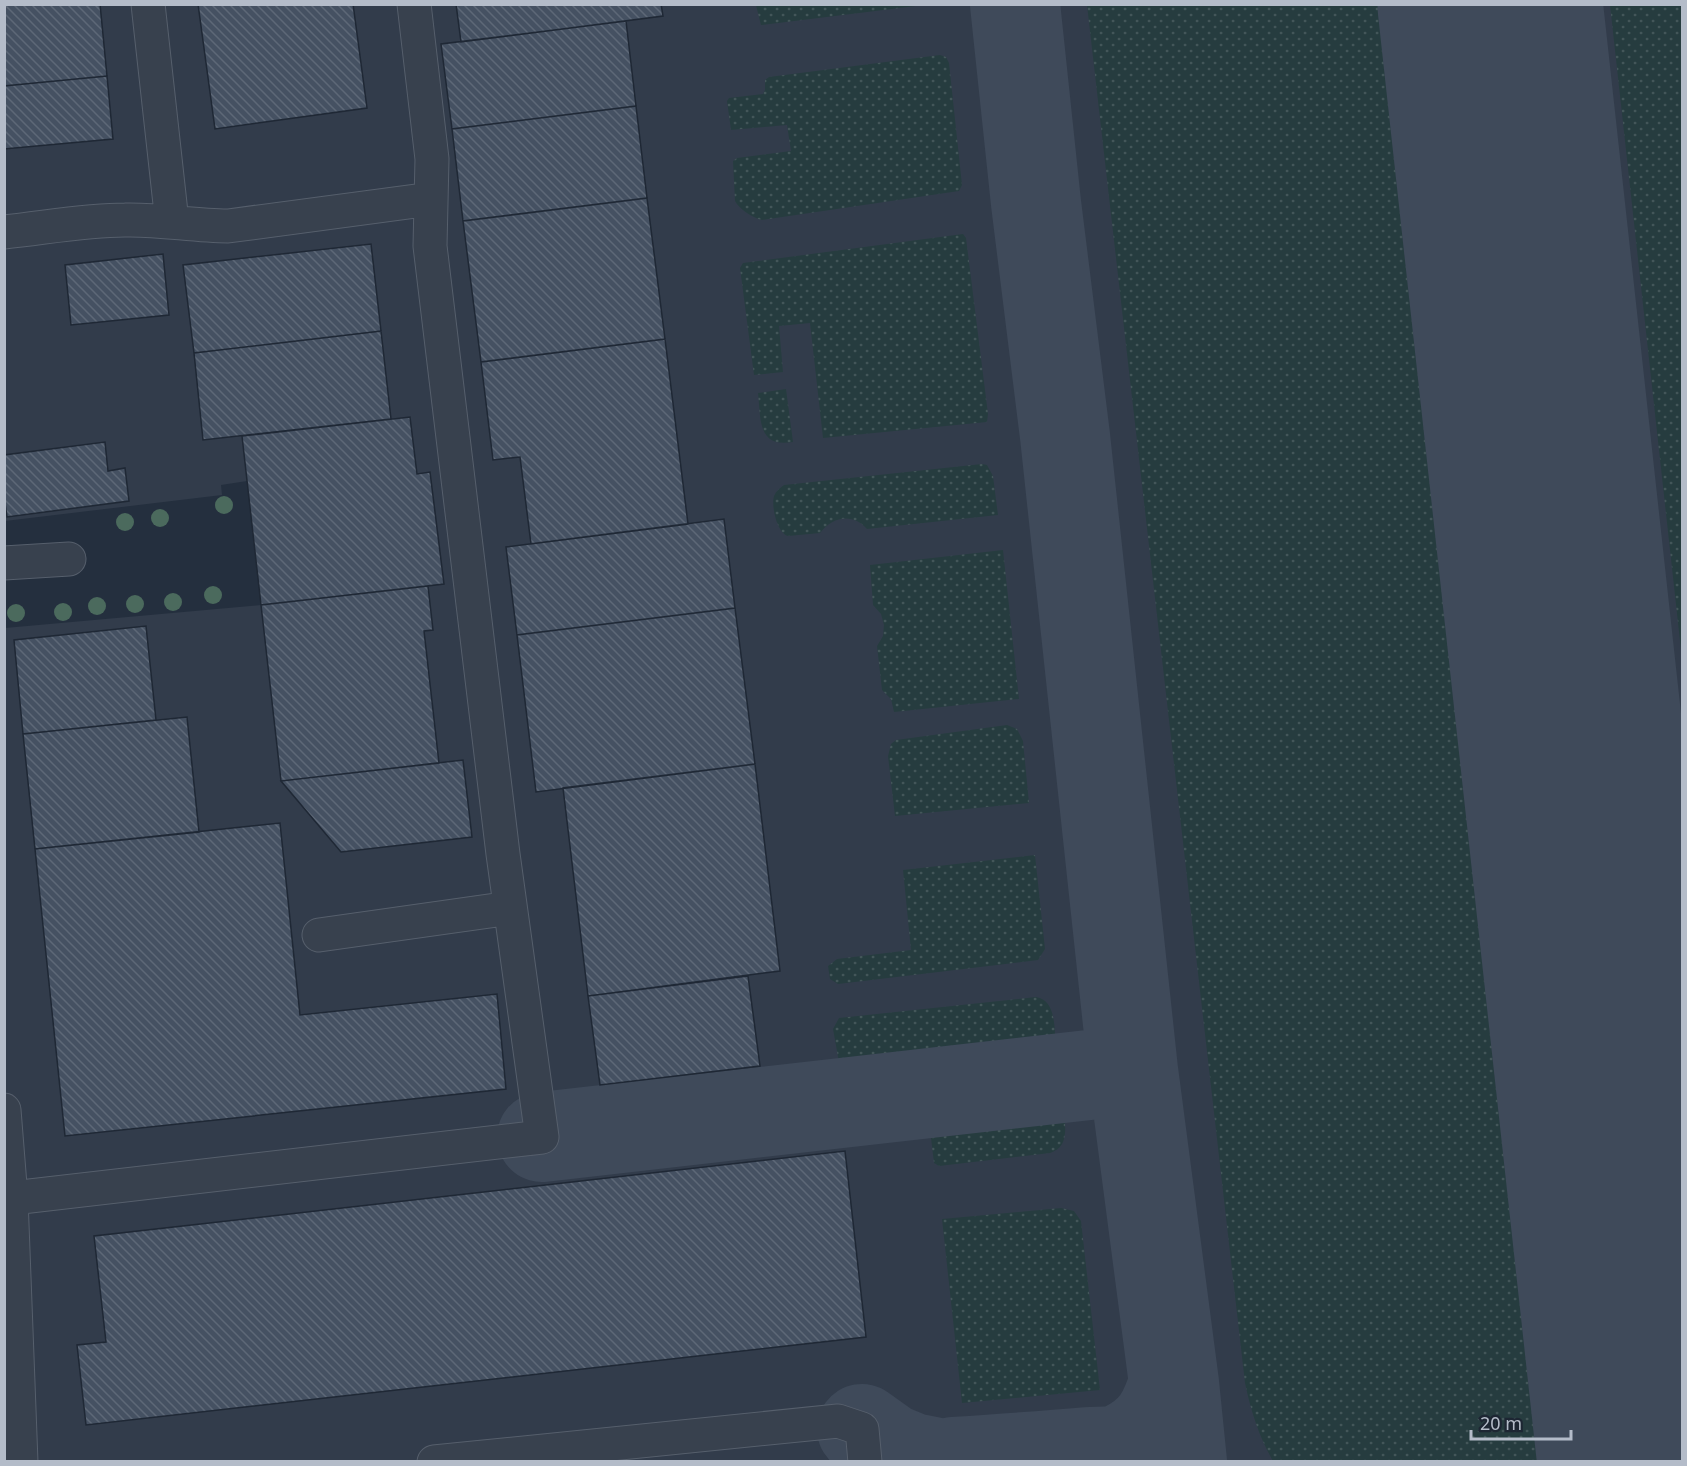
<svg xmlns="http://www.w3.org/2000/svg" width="1687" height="1466" font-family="'Noto Sans',sans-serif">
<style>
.airport{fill:#323c4b}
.grass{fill:url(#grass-dots)}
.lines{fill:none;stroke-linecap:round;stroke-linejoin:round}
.taxiway{stroke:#3f4a5a;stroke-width:90}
.runway{stroke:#3f4a5a;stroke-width:225}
.building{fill:url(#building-back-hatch);stroke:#1f2835;stroke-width:1.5}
.minor-casing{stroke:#565f6c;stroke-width:35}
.minor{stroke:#38414e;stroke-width:33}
.tree{fill:#4b6a5d}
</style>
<defs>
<pattern id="grass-dots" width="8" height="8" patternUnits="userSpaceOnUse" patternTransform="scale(1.5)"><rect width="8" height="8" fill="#263c3f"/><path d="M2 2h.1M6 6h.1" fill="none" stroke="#435659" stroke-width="1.8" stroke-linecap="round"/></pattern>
<pattern id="building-back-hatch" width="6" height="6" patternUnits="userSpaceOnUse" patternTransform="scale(1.5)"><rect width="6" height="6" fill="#455162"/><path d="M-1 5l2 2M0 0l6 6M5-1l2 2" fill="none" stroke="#5d6877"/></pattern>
</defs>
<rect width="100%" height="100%" fill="#242f3e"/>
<!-- airport -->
<path class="airport" d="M 5,5 L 1682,5 L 1682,1461 L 5,1462 L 5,628 L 261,605 L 247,481 L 221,485 L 222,495 L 5,521 Z"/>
<!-- grass -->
<path class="grass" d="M 756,5 L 756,4 L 924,5 L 761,25 Z
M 1087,5 L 1389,5 L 1547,1461 L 1273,1461 C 1259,1437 1251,1411 1245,1383 Z
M 1610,5 L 1682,5 L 1682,659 Z
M 940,55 L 946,57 L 949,63 L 962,185 L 959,191 L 762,220 C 753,218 739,209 735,201 L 733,161 L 737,158 L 791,151 L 787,125 L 731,130 L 727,101 L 729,98 L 763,94 L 765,90 L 765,80 L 769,77 Z
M 963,234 L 966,238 L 988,414 L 987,422 L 823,438 L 810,323 L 779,326 L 783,372 L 754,375 L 740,268 L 743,263 Z
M 786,389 L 793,442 C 757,448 761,419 758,393 Z
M 982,464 L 987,465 L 993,476 L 998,515 L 867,529 C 853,513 833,516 820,533 L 788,536 C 777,533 771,506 774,496 C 776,491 780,488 784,485 Z
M 1003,550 L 1019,699 L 894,712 L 891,699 L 882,690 L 877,646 L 883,636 L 884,625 L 881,614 L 873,605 L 870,565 Z
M 1007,725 L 1017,729 L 1023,741 L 1029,803 L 895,816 L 888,756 L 891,744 L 896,740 Z
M 1035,855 L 1045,949 L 1038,960 L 838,984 L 830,979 L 828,966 L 837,959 L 911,950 L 903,870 Z
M 1036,997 C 1058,1000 1054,1034 1056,1051 L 1055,1057 L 1047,1063 L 850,1084 L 842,1079 L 833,1029 L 839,1018 Z
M 1038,1097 C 1046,1097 1055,1098 1060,1105 C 1066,1113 1067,1137 1062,1144 C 1059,1149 1055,1151 1050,1153 L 939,1166 L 934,1163 L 931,1138 L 932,1132 L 956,1109 Z
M 1061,1208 L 1074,1211 L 1081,1221 L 1100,1390 L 962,1403 L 942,1219 Z"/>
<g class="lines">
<!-- taxiway -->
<path class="taxiway" d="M 1015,4 L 1036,203 L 1065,436 L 1133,1070 L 1174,1383 L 1182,1462
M 542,1137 L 1133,1070
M 862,1429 L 890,1449 L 912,1458 L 932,1462
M 954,1462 C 999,1459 1043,1456 1088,1452 C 1099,1451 1115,1453 1125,1447 C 1155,1432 1164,1414 1174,1383"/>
<!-- runway -->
<path class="runway" d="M 1490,4 L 1650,1462"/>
</g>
<!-- building -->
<path class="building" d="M 4,4 L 100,4 L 107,76 L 4,86 Z
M 198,4 L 353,4 L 367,108 L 215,129 Z
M 456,4 L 661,4 L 663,16 L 461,42 Z
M 626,21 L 636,106 L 452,129 L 441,44 Z
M 107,76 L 113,139 L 4,149 L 4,86 Z
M 636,106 L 647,198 L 463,221 L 452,129 Z
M 647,198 L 665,339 L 481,362 L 463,221 Z
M 371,244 L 381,331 L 194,353 L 183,265 Z
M 163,254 L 169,315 L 71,325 L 65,265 Z
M 381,331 L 391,419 L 203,440 L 194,353 Z
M 665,339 L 688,524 L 531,544 L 520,457 L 493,460 L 481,362 Z
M 410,417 L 417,474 L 430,472 L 444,584 L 261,605 L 242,436 Z
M 105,442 L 108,471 L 125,468 L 129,501 L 7,517 L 4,496 L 4,455 Z
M 724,519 L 735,608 L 517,635 L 506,547 Z
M 428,586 L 433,630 L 424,631 L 439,763 L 281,781 L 261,605 Z
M 735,608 L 755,764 L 536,792 L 517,635 Z
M 146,626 L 156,720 L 23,734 L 14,640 Z
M 187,717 L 199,832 L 35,849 L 23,734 Z
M 463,760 L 472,837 L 341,852 L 281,781 Z
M 755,764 L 780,971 L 588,996 L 563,788 Z
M 280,823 L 300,1015 L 497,994 L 506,1089 L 65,1136 L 35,849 Z
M 748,976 L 760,1066 L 600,1085 L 588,996 Z
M 845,1151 L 866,1337 L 86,1425 L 77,1345 L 106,1342 L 94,1236 Z"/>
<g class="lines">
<defs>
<path id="minor" d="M 148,4 L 172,222
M 4,232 C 44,228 85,220 125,220 C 160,219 193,226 228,226 L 431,199
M 4,563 L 69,559
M 319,935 L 510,908
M 4,1110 L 11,1198 L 21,1462
M 4,1199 L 542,1137 L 503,854 L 430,246 L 432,159 L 414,4
M 434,1462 L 838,1421 L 862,1429 L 865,1462"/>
</defs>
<!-- minor casing -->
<use href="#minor" class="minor-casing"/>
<!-- minor -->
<use href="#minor" class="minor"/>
</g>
<!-- trees -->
<g class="tree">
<circle cx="224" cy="505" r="9"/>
<circle cx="160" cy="518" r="9"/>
<circle cx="125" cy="522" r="9"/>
<circle cx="213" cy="595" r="9"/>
<circle cx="173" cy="602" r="9"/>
<circle cx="135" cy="604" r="9"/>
<circle cx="97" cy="606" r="9"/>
<circle cx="63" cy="612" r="9"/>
<circle cx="16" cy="613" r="9"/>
</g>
<!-- border -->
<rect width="1687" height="1466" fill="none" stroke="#b4bcc9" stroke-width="12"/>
<!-- scale -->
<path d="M1471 1430v9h100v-9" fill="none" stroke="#b4bcc9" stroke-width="3"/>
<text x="1480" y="1430" font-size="18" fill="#b4bcc9" stroke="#1d2633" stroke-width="4.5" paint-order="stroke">20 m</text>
</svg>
